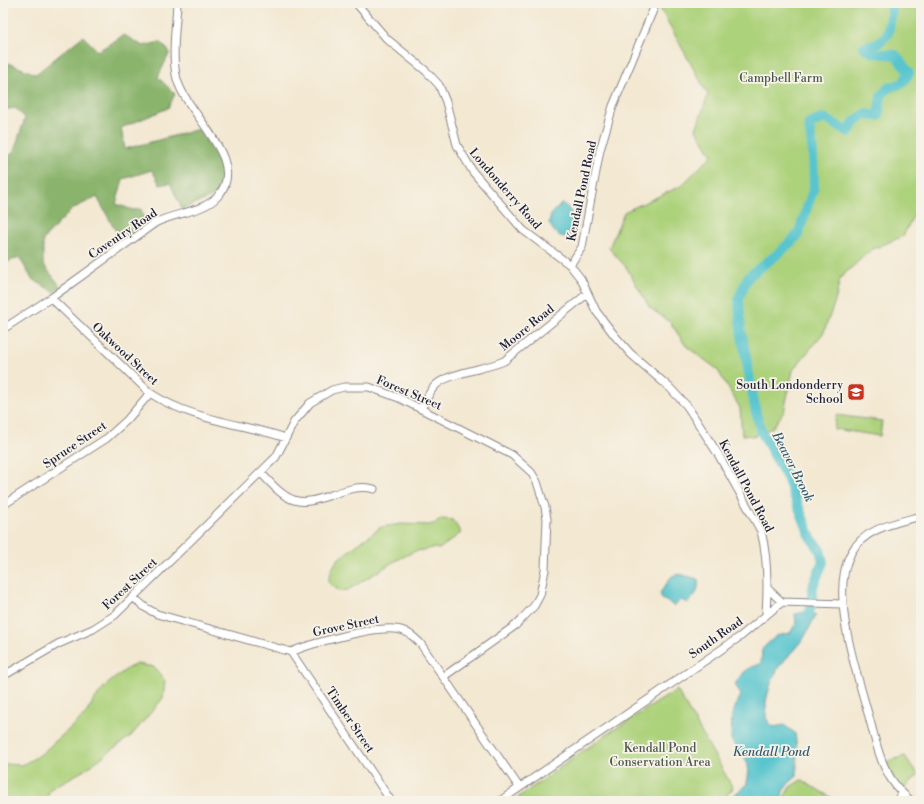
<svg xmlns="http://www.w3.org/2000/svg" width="924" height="804" font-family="'Libre Bodoni',serif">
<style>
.green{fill:#add27c;stroke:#687a5c}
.forest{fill:#8ab46c;stroke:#566b54}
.water{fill:#58c5ce;stroke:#3d7484}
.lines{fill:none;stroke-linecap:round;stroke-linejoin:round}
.river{stroke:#58c5ce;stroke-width:10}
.minor-casing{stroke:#8a8586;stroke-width:9}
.minor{stroke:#fff;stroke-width:7}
.labels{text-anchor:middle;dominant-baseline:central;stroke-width:3.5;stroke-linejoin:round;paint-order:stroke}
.park-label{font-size:12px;fill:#4c574e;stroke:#f7f3e8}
.street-label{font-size:12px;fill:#22223b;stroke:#f7f3e8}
.poi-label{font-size:12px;fill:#22223b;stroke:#f7f3e8;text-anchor:end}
.water-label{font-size:13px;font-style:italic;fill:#355b6e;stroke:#f7f3e8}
</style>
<rect width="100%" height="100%" fill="#f7f3e8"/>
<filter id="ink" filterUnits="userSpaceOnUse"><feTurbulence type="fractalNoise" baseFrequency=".025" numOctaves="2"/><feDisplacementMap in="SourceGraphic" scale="8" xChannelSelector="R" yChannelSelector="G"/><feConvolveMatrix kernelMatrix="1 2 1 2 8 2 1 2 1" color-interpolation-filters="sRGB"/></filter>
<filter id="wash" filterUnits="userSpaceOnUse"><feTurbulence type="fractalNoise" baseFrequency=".012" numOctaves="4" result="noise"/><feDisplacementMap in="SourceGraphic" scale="16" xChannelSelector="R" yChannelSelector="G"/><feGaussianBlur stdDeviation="0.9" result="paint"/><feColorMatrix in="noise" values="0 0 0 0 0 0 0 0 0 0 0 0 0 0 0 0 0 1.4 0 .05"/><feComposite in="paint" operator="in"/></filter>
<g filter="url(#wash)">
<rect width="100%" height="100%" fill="#f3e8d2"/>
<!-- green -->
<path class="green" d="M 662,3 L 921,3 L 921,201 L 903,236 L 871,250 L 840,278 L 836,298 L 824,332 L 793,370 L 784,412 L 772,428 L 754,436 L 742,435 L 740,408 L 717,369 L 686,346 L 670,322 L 650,308 L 626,267 L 609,248 L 624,212 L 681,186 L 712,155 L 696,129 L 708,95 L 660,8 Z
M 836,415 L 882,421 L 880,436 L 834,429 Z
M 441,519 L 453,520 L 461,533 L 439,549 L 432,548 L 413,552 L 395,561 L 348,590 L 339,591 L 328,582 L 332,568 L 338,559 L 381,527 L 401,524 L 429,525 L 436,523 Z
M 137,664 L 154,667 L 165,681 L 163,698 L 131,736 L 83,771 L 50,789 L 46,801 L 3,801 L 3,764 L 22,765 L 40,755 L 85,715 L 94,700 L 106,685 L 128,668 Z
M 677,690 L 733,788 L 722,801 L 513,801 L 610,732 Z
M 905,756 L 918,775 L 904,789 L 896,782 L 886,762 Z
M 801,780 L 832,798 L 836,801 L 785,801 L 784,797 L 790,787 Z"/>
<!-- forest -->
<path class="forest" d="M 124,35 L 143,46 L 160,42 L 170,52 L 158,77 L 175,94 L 168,108 L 121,128 L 125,149 L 199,129 L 222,166 L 223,180 L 214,196 L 182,209 L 170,183 L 160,185 L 152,170 L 123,179 L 116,204 L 133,210 L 141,209 L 145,221 L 122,242 L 97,197 L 72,209 L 43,240 L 43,264 L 61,287 L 54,292 L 32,279 L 19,257 L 3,264 L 3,162 L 14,151 L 25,118 L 15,108 L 3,110 L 3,61 L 36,74 L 83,36 L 98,51 Z"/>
<!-- water -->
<path class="water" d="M 562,203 C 575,210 574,225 568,237 C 557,237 554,232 549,223 L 551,215 Z
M 679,574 L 698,579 C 699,591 696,596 687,603 L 681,600 L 675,606 L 662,599 L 660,593 L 672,576 Z
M 810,611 L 816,615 L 804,638 L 778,668 L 770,686 L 766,701 L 766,718 L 773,727 L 784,725 L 795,733 L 797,748 L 797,776 C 789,783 780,790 782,801 L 755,801 L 745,796 L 740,801 L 730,801 L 729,798 L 746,786 C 753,763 745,757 731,740 L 732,714 L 741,695 L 735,684 C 744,672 746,667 761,664 L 762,649 L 776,636 L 790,633 L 796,623 L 795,614 Z"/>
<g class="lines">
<!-- river -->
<path class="river" d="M 812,597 L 813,586 L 823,562 L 820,550 L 811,538 L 787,478 L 762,433 L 756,413 L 741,330 L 739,298 L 748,277 L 780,252 L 798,235 L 814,187 L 813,152 L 809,124 L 824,118 L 849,132 L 854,122 L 865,114 L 878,116 L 881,96 L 888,88 L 903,83 L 909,73 L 896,55 L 874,53 L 864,47 L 878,43 L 888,34 L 893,3
M 803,623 L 811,607"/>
</g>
</g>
<g filter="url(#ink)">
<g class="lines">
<defs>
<path id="minor" d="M 356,3 L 387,39 L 426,71 L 439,85 L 446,102 L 457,145 L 473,172 L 523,230 L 570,265 L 581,279 L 596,311 L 615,336 L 631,354 L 669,387 L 687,406 L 718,454 L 761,531 C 768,558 768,585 766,613
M 570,265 L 582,247 L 600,150 L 613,106 L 656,3
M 51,298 L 150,393 C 191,420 240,423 286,438
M 3,329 L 51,298 L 155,223 C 174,213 203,212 217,197 C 251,162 186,114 177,79 C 171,56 176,27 177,3
M 421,409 C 426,401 429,391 436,385 C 448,373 486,369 504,361 L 587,294
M 261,473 C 270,482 281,496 294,500 C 317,508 347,481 374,489
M 3,505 L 107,438 L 127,420 L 150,393
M 768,589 L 782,602
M 134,598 L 146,608 L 157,614 L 291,652 C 312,643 372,627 394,629 C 405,629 413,636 420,643 L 519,787
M 291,652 L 391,801
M 3,676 L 58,644 L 93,629 L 115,615 L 276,457 L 294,422 L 310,403 L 332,390 L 344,387 L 369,387 L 399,398 L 512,455 L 531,472 L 537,482 L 545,507 L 547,519 L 545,570 L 540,595 L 534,606 L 516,625 L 443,677
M 500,801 L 741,636 L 782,602 L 843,604
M 900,801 L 901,793
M 911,801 C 900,792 891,781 885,768 C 876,750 873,729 867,710 C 856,669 829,593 851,553 C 864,528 896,523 921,516"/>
</defs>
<!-- minor casing -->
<use href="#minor" class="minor-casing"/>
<!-- minor -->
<use href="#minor" class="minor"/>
</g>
</g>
<!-- icons -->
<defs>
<symbol id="school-square" viewBox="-11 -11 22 22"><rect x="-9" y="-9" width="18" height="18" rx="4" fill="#c8321e" stroke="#f7f3e8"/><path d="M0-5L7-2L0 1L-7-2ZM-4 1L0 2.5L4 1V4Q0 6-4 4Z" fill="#fff"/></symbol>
</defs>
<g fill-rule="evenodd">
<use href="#school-square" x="846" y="382" width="20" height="20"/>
</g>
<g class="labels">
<!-- park labels -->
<g class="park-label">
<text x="781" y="78">Campbell Farm</text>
<text x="660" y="748">Kendall Pond<tspan x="660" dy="14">Conservation Area</tspan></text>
</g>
<!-- street labels -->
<g class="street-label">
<text transform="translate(505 189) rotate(49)">Londonderry Road</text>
<text transform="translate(582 191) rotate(-78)">Kendall Pond Road</text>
<text transform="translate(123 234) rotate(-34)">Coventry Road</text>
<text transform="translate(527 328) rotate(-39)">Moore Road</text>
<text transform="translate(125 354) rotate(43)">Oakwood Street</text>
<text transform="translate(409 393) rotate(23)">Forest Street</text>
<text transform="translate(75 445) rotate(-34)">Spruce Street</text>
<text transform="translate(746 486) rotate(62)">Kendall Pond Road</text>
<text transform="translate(130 584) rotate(-43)">Forest Street</text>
<text transform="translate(346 626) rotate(-12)">Grove Street</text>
<text transform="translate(716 638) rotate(-35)">South Road</text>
<text transform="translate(350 720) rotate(56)">Timber Street</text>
</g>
<!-- poi labels -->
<g class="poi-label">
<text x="843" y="385">South Londonderry<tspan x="843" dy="14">School</tspan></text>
</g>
<!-- water labels -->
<g class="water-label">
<text transform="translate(793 467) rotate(63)">Beaver Brook</text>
<text x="771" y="752">Kendall Pond</text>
</g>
</g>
<!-- margin -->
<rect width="924" height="804" fill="none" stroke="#f7f3e8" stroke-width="16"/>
</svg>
